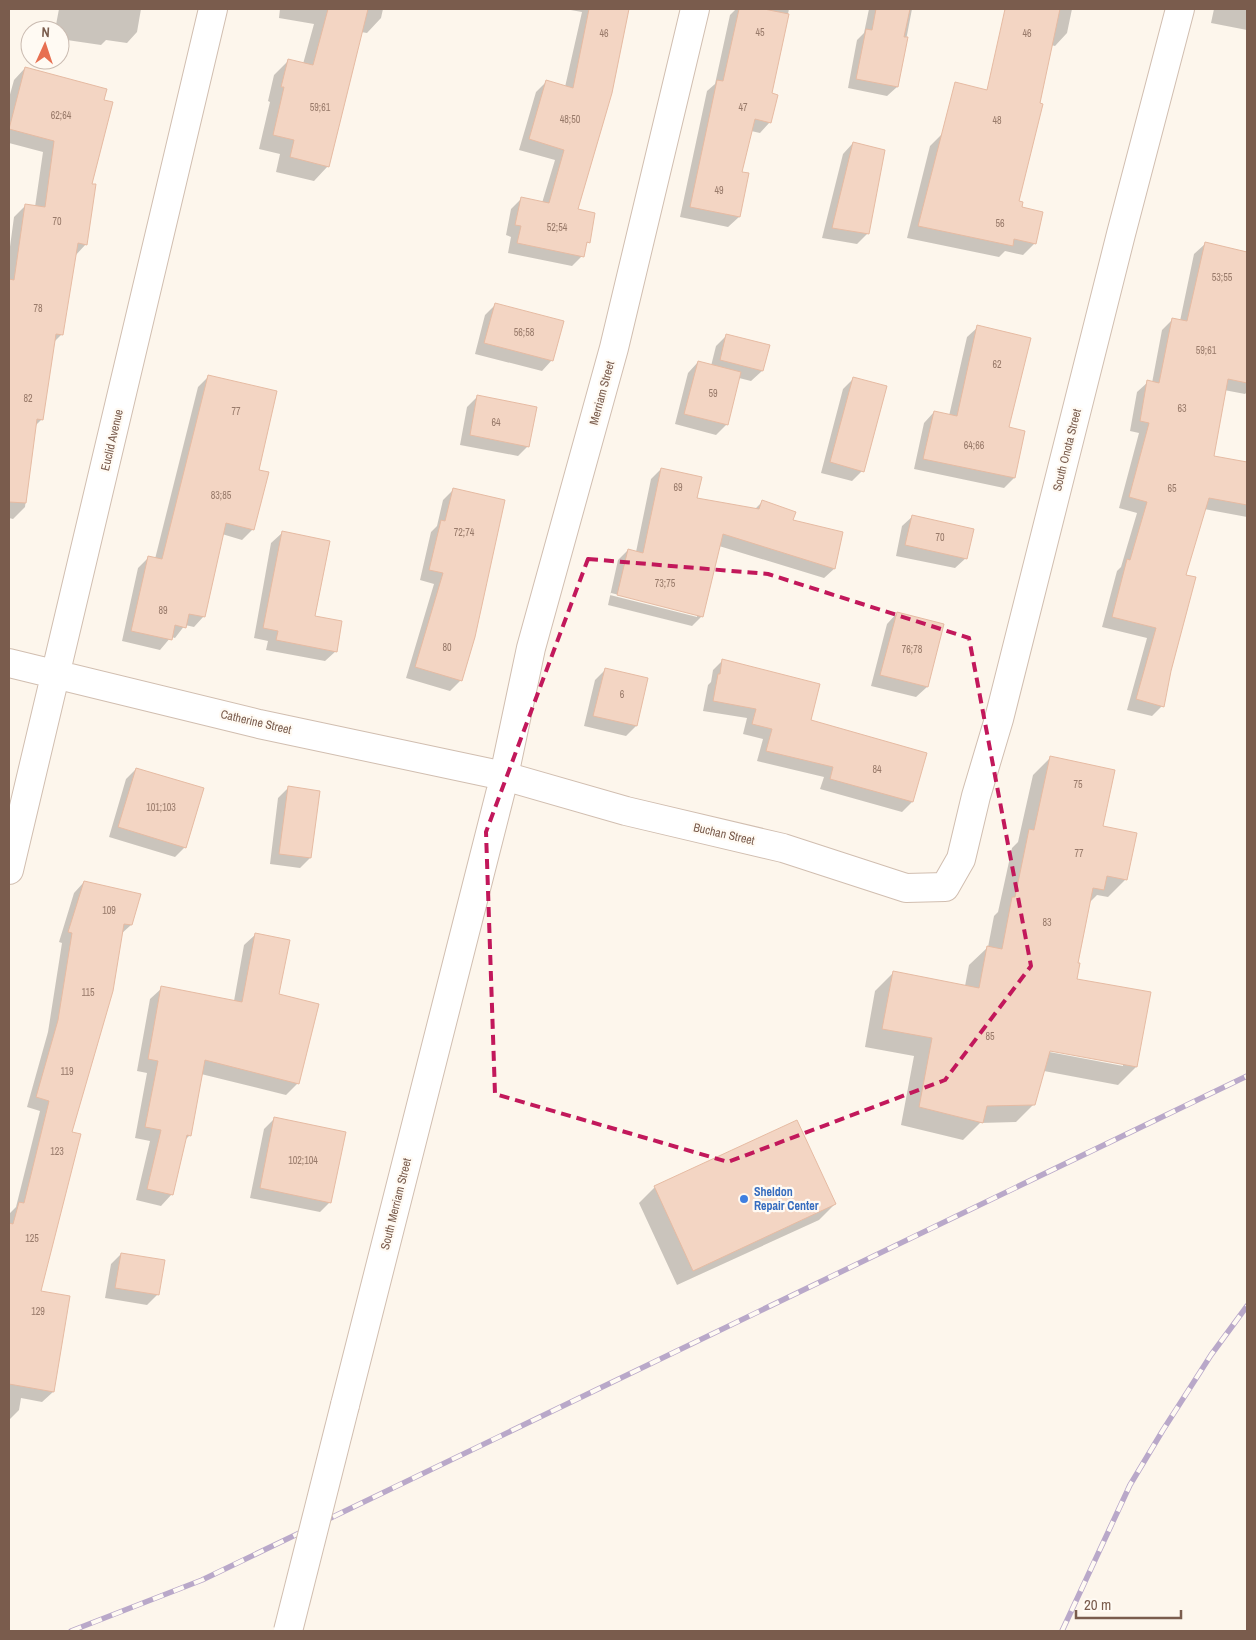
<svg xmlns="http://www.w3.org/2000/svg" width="1256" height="1640" font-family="'Archivo Narrow',sans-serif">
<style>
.shadow{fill:#0003;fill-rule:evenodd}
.building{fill:#f3d5c3;stroke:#e6bba3}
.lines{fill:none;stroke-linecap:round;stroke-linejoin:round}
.minor-casing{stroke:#d1beb0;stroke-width:30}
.tertiary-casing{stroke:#d1beb0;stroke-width:30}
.minor{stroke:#fff;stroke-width:28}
.tertiary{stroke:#fff;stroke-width:28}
.rail-casing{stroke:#b9a8c9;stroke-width:5.5}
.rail{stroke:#fffaf3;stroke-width:4;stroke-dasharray:11;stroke-linecap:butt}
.tertiary-bridge-casing{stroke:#d1beb0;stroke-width:30;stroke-linecap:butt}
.tertiary-bridge{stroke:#fff;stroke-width:28}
.marked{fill:none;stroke:#c2185b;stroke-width:4;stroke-dasharray:10 6;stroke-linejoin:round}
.shop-dot{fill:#3f7fe0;stroke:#fffaf3;stroke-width:2}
.labels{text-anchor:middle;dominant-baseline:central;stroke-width:4.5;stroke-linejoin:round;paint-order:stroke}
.number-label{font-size:10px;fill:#987a6a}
.street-label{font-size:12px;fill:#7a5c4d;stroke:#fffaf3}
.shop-label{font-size:12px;font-weight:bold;fill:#366cbe;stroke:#fffaf3;text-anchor:start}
</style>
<rect width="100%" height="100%" fill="#fdf6ec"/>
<!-- shadow -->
<path class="shadow" d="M 59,9 L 141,9 L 137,32 L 127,43 L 106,40 L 101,45 L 60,39 L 60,30 L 55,30 Z
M 280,9 L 383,9 L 381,18 L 367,33 L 361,32 L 328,166 L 314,181 L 276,172 L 280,154 L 259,149 L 270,102 L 268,101 L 274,75 L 289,60 L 303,64 L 314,24 L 279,18 Z
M 565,9 L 619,9 L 627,10 L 576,210 L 588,242 L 584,246 L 582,256 L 572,266 L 508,253 L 511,237 L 506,235 L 511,209 L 522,198 L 542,203 L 555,160 L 519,150 L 536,92 L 547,81 L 565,87 L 582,12 Z
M 736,9 L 789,9 L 771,94 L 770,122 L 760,133 L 751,131 L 741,173 L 739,217 L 728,227 L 680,217 L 707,91 L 715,84 L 730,15 Z
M 869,9 L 912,9 L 897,87 L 887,96 L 848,88 L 857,40 L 864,33 Z
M 1012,9 L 1072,9 L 1067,33 L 1055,46 L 1051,45 L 1018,202 L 1035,243 L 1023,255 L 1005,251 L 999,257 L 907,238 L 930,146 L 942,134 L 982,142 Z
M 1214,9 L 1247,9 L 1247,30 L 1211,23 Z
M 25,68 L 103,100 L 90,185 L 86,244 L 75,256 L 61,335 L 53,343 L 42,419 L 35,426 L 25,507 L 13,519 L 9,518 L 9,254 L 14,217 L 25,206 L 35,207 L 43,152 L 9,143 L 9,98 L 14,80 Z
M 853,143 L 868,233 L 857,244 L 822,238 L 843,154 Z
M 1205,244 L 1247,253 L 1247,392 L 1245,394 L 1224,390 L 1212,457 L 1247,464 L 1247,517 L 1204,509 L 1185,575 L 1170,671 L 1162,706 L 1152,716 L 1127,710 L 1147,638 L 1102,627 L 1117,571 L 1121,567 L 1137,513 L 1119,508 L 1139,433 L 1130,431 L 1137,392 L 1148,382 L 1152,383 L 1162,330 L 1172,320 L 1180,321 L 1194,254 Z
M 496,304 L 552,360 L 542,371 L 475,354 L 485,315 Z
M 978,327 L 1008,428 L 1024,432 L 1014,478 L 1004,488 L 914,469 L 924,423 L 934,412 L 949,416 L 967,337 Z
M 727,335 L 768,346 L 762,371 L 751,381 L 739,378 L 727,424 L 716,435 L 675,424 L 688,373 L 698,362 L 711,366 L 716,346 Z
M 208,377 L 258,470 L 253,529 L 242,540 L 222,534 L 204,616 L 194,627 L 185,625 L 175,638 L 171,637 L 160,650 L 122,641 L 138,568 L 149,557 L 155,559 L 198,387 Z
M 854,378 L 862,471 L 852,481 L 821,473 L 843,389 Z
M 477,397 L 528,446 L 518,456 L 460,445 L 467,407 Z
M 661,469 L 696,499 L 755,509 L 762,502 L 792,521 L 834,569 L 824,578 L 719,546 L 702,616 L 692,626 L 608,605 L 618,560 L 628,550 L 636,552 L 651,479 ZM 611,593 L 697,614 L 697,617 L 610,595 Z
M 453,490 L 461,680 L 450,691 L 406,678 L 434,584 L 420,580 L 431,532 L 437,526 L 443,500 Z
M 913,516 L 966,558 L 955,568 L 896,556 L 902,526 Z
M 282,533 L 313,617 L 336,651 L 325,661 L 266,650 L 268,641 L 254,638 L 271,543 Z
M 897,613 L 927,687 L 916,697 L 871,686 L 887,624 Z
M 723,660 L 809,721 L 925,754 L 912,802 L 902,812 L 820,789 L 824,777 L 757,761 L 763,739 L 743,734 L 747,718 L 703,711 L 708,685 L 711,682 L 713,670 Z
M 605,670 L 647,679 L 636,726 L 626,736 L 584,726 L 595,680 Z
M 1051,757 L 1101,827 L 1126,879 L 1108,897 L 1097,895 L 1089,903 L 1077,964 L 1076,980 L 1136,1067 L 1118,1085 L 1044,1071 L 1034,1104 L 1016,1122 L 980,1123 L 963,1140 L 901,1125 L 914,1056 L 865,1047 L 875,991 L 893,973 L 965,986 L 969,965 L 988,947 L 994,916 L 998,912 L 1012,848 L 1018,842 L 1033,775 ZM 1044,1049 L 1123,1063 L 1123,1066 L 1044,1051 Z
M 136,769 L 185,847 L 175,857 L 109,837 L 126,779 Z
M 289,787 L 310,858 L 300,868 L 270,864 L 278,798 Z
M 84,882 L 131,925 L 121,934 L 71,1133 L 39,1292 L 69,1297 L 53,1392 L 42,1402 L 21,1398 L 19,1410 L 9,1420 L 9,1214 L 16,1207 L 40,1111 L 27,1107 L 48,1032 L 62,943 L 59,942 L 74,893 Z
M 256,934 L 278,995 L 318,1005 L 297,1084 L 286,1095 L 201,1074 L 190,1135 L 184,1141 L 172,1194 L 161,1206 L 136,1200 L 150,1141 L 135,1138 L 147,1073 L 137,1071 L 150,999 L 162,988 L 234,1001 L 244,945 Z
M 275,1118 L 330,1202 L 320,1212 L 250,1198 L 264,1129 Z
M 655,1187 L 835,1204 L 819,1220 L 677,1285 L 639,1203 Z
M 121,1254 L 158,1294 L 147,1305 L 105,1298 L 111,1264 Z"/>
<!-- building -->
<path class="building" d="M 328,9 L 368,9 L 329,167 L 290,157 L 294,140 L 273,135 L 284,87 L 281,87 L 288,59 L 313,65 Z
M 589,9 L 629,9 L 612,93 L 578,209 L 595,213 L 590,243 L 587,242 L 584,257 L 517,243 L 521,226 L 515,225 L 521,197 L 549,203 L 564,150 L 529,139 L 546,80 L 573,88 Z
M 739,9 L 764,9 L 789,14 L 772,93 L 778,95 L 771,123 L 755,119 L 742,172 L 749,173 L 740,217 L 690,207 L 717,80 L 723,81 Z
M 876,9 L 910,9 L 904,37 L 908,37 L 898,87 L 856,79 L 866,29 L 872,30 Z
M 1005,9 L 1060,9 L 1040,103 L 1043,104 L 1019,201 L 1023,202 L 1022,207 L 1043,212 L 1036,244 L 1014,239 L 1013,246 L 918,226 L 955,82 L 987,90 Z
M 25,67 L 107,89 L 104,100 L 113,102 L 92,184 L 96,184 L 87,245 L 78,243 L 63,335 L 56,334 L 43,420 L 37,419 L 26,503 L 9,502 L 9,279 L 14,280 L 25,204 L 45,207 L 54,141 L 9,129 Z
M 853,142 L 885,150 L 869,234 L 832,228 Z
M 1205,242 L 1247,252 L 1247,383 L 1228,379 L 1214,456 L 1247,462 L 1247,505 L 1209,498 L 1186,575 L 1196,577 L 1171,671 L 1164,707 L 1136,699 L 1156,628 L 1112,617 L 1127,559 L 1130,560 L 1147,502 L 1129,497 L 1149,423 L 1140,421 L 1147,380 L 1159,383 L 1172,318 L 1187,321 Z
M 495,303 L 564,321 L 553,361 L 484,343 Z
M 977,325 L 1031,338 L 1009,427 L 1025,431 L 1015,478 L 923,459 L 934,411 L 957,416 Z
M 726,334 L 770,345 L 763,371 L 720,360 Z
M 698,361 L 741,372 L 728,425 L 684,414 Z
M 208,375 L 277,391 L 259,470 L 269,472 L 254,530 L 226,523 L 205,617 L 189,614 L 186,628 L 175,625 L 172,640 L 131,631 L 148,556 L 162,559 Z
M 853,377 L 887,386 L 864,472 L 830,462 Z
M 477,395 L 537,407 L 529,447 L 470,435 Z
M 661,468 L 702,477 L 697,498 L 759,509 L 762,500 L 796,512 L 793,520 L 843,532 L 835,569 L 723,534 L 703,617 L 617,595 L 628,549 L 643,553 Z
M 453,488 L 505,500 L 475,637 L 462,681 L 415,667 L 443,573 L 429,570 L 441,520 L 445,521 Z
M 912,515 L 974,529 L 967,559 L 905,545 Z
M 282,531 L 330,541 L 315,616 L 342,621 L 337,652 L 276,640 L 278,631 L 263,628 Z
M 897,612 L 944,624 L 928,687 L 880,675 Z
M 722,659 L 820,684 L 811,720 L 927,753 L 913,802 L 830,779 L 833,767 L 766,751 L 772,729 L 752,724 L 756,709 L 713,701 L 718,674 L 720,674 Z
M 605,668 L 648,678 L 637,726 L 593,716 Z
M 1050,756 L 1115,770 L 1103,826 L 1137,833 L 1127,880 L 1107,876 L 1104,890 L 1093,888 L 1078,963 L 1080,963 L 1077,979 L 1151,992 L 1137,1067 L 1050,1051 L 1035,1105 L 987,1106 L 983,1123 L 919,1107 L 932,1038 L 882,1029 L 893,971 L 979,988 L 987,946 L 1002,949 L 1012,897 L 1015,897 L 1029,829 L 1034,830 Z
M 136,768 L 204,788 L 186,848 L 118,827 Z
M 288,786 L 320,791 L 311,858 L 279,854 Z
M 84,881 L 141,894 L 132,925 L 124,924 L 113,991 L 72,1132 L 81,1134 L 41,1291 L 70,1296 L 54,1392 L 9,1384 L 9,1223 L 13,1224 L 19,1202 L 24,1203 L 49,1101 L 36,1097 L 58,1020 L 72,933 L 68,932 Z
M 255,933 L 290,940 L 279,994 L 319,1004 L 299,1084 L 205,1060 L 191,1136 L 187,1135 L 173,1195 L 147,1189 L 161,1130 L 145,1127 L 158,1061 L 148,1059 L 161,986 L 242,1002 Z
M 274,1117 L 346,1132 L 331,1203 L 260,1188 Z
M 797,1120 L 836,1204 L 693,1271 L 654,1186 Z
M 121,1253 L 165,1260 L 159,1295 L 115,1288 Z"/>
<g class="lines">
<defs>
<path id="minor" d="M 9,663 L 259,724 L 504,776 L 626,811 L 783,848 L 906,888 L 945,887 L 961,859 L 976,796 L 999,719 L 1121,234 L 1180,9
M 9,870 C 79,584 143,296 213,9"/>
<path id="tertiary" d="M 345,1405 L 501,790 L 531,648 L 614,348 L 695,9"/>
</defs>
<!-- minor casing -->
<use href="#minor" class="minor-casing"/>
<!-- tertiary casing -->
<use href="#tertiary" class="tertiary-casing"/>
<!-- minor -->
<use href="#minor" class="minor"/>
<!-- tertiary -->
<use href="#tertiary" class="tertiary"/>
<defs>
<path id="rail" d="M 71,1631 L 202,1580 L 1247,1076
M 1062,1631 L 1130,1485 L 1163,1430 L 1211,1355 L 1247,1306"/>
</defs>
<!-- rail casing -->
<use href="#rail" class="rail-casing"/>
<!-- rail -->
<use href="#rail" class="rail"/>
<defs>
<path id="tertiary-bridge" d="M 288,1631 L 345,1405"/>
</defs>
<!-- tertiary-bridge casing -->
<use href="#tertiary-bridge" class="tertiary-bridge-casing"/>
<!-- tertiary-bridge -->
<use href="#tertiary-bridge" class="tertiary-bridge"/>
</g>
<!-- marked area -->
<path class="marked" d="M 588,559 L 768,574 L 969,638 L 1031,966 L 945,1080 L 728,1162 L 495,1094 L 486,832 Z"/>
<!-- markers -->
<circle class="shop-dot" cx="744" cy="1199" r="5"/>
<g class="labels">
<!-- number labels -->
<g class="number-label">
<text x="760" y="32">45</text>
<text x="604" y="33">46</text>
<text x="1027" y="33">46</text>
<text x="320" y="107">59;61</text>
<text x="743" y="107">47</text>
<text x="61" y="115">62;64</text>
<text x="570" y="119">48;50</text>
<text x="997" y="120">48</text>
<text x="719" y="190">49</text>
<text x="57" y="221">70</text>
<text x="1000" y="223">56</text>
<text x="557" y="227">52;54</text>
<text x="1222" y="277">53;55</text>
<text x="38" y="308">78</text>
<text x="524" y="332">56;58</text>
<text x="1206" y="350">59;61</text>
<text x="997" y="364">62</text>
<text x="713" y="393">59</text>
<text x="28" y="398">82</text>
<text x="1182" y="408">63</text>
<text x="236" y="411">77</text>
<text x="496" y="422">64</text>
<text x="974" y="445">64;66</text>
<text x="678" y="487">69</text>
<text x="1172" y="488">65</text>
<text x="221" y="495">83;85</text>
<text x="464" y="532">72;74</text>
<text x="940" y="537">70</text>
<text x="665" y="583">73;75</text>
<text x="163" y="610">89</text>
<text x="447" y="647">80</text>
<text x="912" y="649">76;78</text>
<text x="622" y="694">6</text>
<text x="877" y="769">84</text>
<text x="1078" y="784">75</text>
<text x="161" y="807">101;103</text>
<text x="1079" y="853">77</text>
<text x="109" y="910">109</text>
<text x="1047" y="922">83</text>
<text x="88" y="992">115</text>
<text x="990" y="1036">85</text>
<text x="67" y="1071">119</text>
<text x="57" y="1151">123</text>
<text x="303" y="1160">102;104</text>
<text x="32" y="1238">125</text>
<text x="38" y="1311">129</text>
</g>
<!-- street labels -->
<g class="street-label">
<text transform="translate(602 393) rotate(-75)">Merriam Street</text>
<text transform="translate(112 440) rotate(-77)">Euclid Avenue</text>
<text transform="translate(1067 450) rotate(-76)">South Onota Street</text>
<text transform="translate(256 722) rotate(13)">Catherine Street</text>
<text transform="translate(724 834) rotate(13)">Buchan Street</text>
<text transform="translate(396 1204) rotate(-76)">South Merriam Street</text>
</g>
<!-- shop labels -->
<g class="shop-label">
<text x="754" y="1192">Sheldon<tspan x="754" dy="14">Repair Center</tspan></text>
</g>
</g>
<!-- border -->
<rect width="1256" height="1640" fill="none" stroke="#7a5c4d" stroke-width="20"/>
<!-- north arrow -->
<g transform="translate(45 45) rotate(3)"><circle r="24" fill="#fffaf3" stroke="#cabbb1"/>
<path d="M0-4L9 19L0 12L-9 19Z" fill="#e76f51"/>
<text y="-8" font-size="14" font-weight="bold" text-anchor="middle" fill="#7a5c4d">N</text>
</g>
<!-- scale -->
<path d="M1076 1610v8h105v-8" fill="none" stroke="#7a5c4d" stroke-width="2.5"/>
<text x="1084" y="1610" font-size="15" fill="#7a5c4d" stroke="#fffaf3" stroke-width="4" paint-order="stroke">20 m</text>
</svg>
